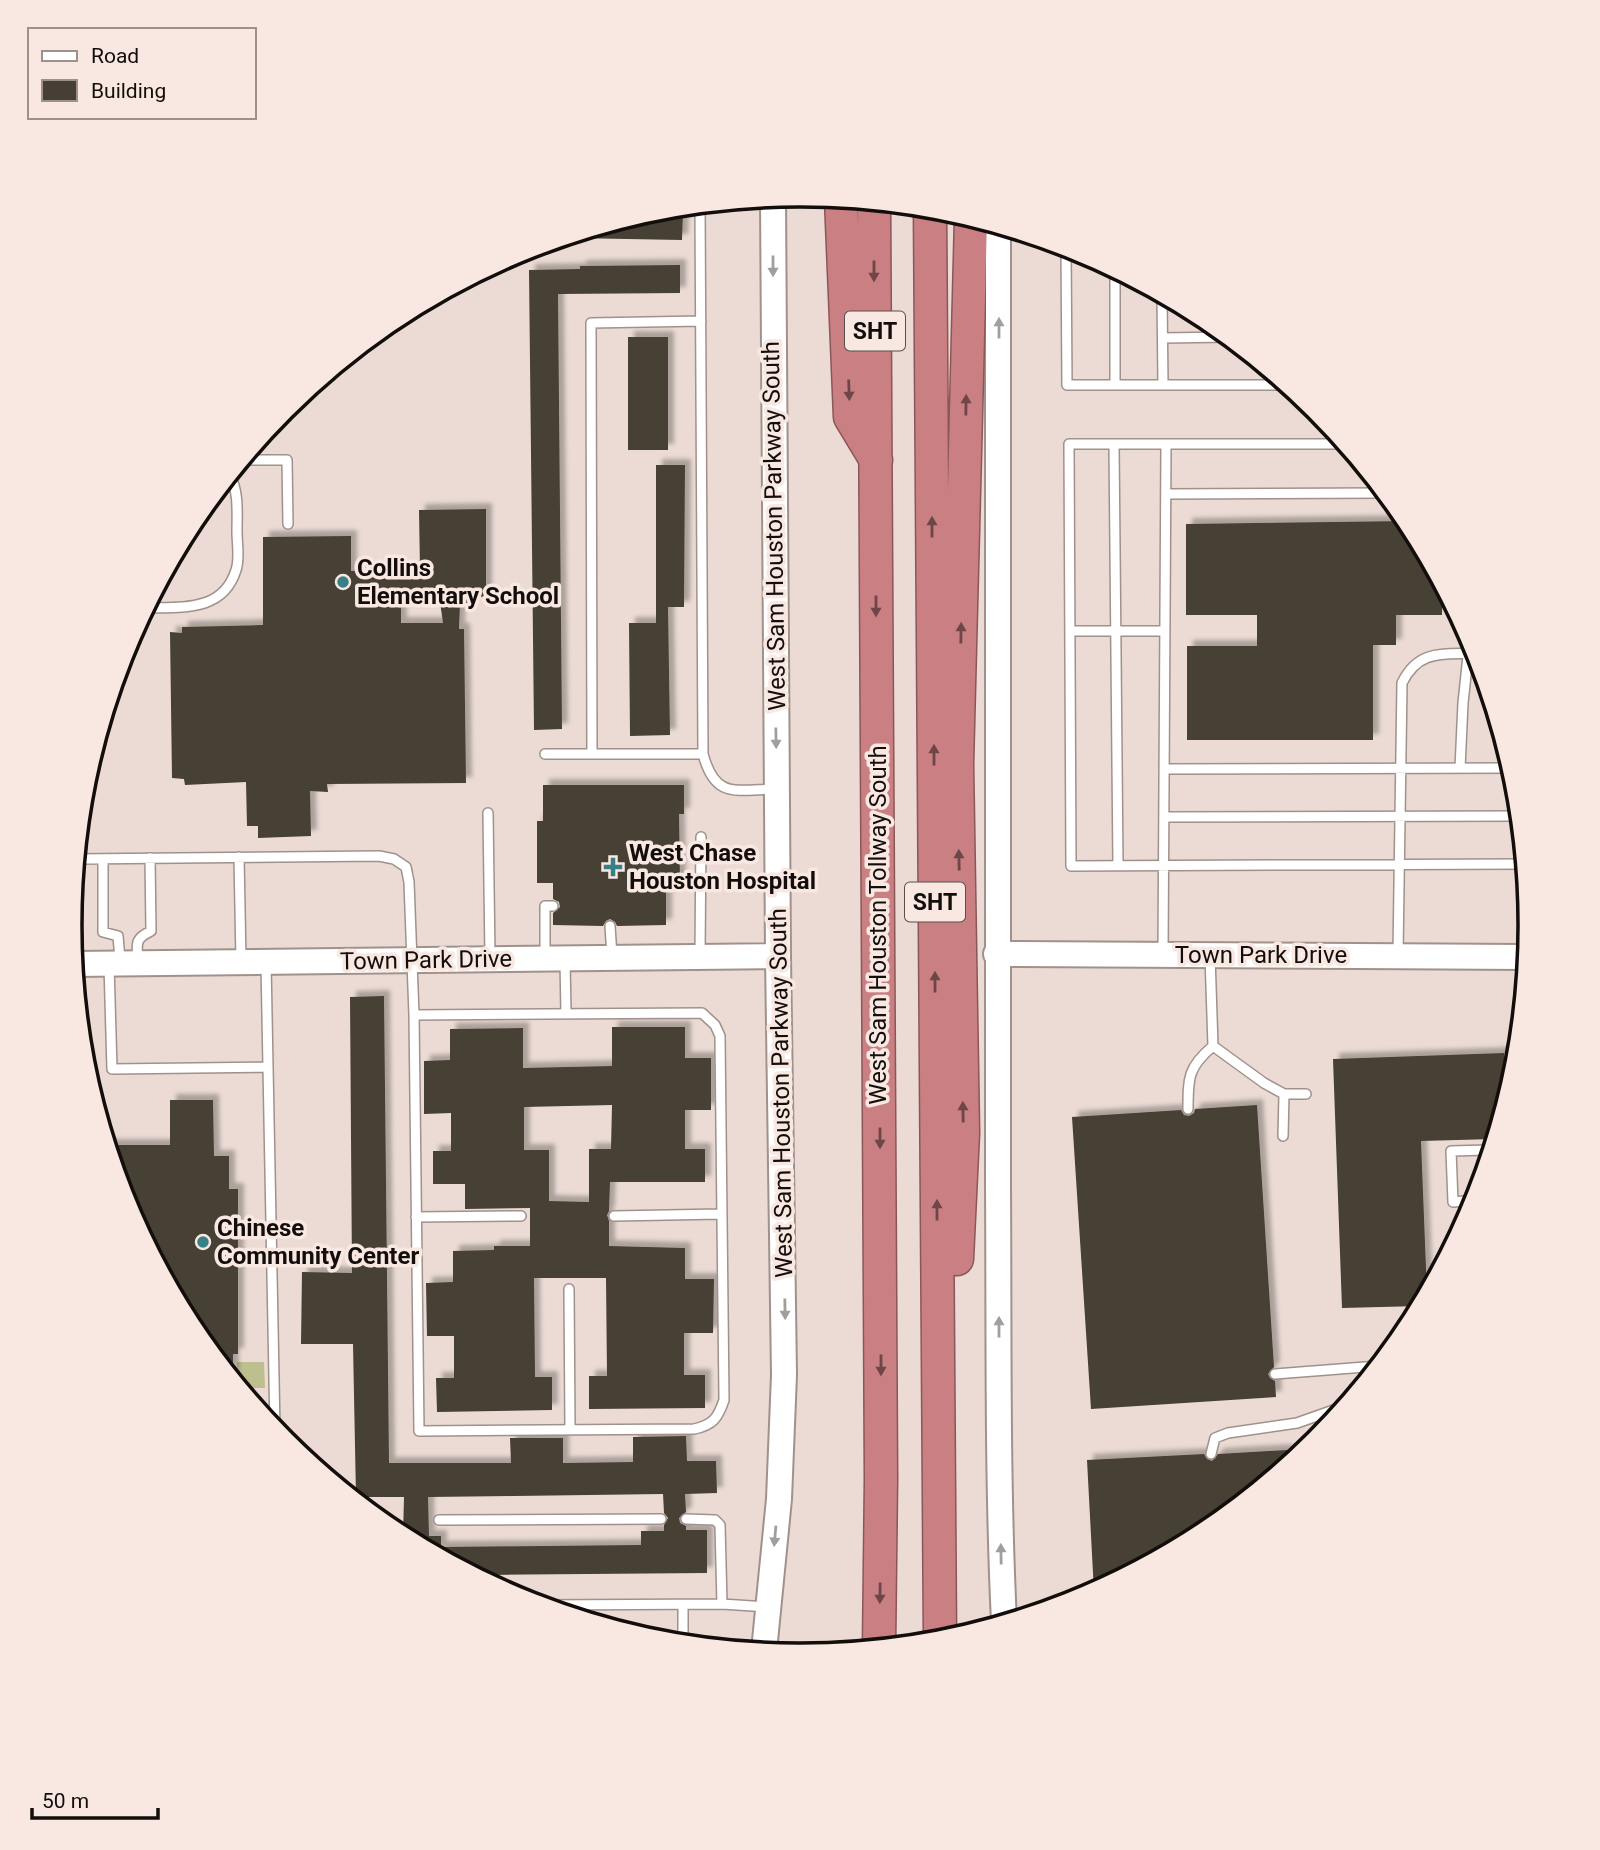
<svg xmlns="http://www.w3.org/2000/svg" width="1600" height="1850" font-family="Roboto,sans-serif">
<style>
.green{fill:#bebf8e}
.building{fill:#463f35;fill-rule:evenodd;filter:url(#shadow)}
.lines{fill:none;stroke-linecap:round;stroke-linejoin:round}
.lane-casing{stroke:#a0918b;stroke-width:12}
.secondary-casing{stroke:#a0918b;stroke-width:28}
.highway-casing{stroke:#8a5759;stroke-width:35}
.lane{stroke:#fff;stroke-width:9}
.secondary{stroke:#fff;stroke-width:24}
.highway{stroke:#ca7f83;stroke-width:32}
.oneway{fill:#a19f9e}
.oneway2{fill:#6e4648}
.poi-dot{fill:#388085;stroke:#f8e8e1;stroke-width:2.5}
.labels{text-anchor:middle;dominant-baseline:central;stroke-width:7;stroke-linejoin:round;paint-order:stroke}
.shield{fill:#f8e8e1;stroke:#584f4c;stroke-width:2}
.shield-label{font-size:23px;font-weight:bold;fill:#130e0c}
.street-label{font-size:24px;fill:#130e0c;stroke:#f8e8e1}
.poi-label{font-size:24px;font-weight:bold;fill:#130e0c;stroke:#f8e8e1;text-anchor:start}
.rim{fill:none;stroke:#130e0c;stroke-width:3.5}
</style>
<defs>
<filter id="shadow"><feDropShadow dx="6" dy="-6" stdDeviation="2" flood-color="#0004"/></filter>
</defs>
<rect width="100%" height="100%" fill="#ebdbd4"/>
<!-- green -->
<path class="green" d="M 237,1362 L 264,1362 L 265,1388 L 240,1388 L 238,1385 Z"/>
<!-- building -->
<path class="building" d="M 653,210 L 683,211 L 682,240 L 572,238 L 572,235 Z
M 680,265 L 680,293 L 558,294 L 562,729 L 534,730 L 529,270 L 580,269 L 580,266 Z
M 628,337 L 668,337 L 668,450 L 628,450 Z
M 656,465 L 685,465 L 684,607 L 668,607 L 670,735 L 630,736 L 629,623 L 656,623 Z
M 486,509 L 486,597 L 467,596 L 468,603 L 460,603 L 459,629 L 464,629 L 466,783 L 327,784 L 328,792 L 310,791 L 311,836 L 258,838 L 258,826 L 247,826 L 246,782 L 185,785 L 184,779 L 172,778 L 170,632 L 182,633 L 182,627 L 263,625 L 263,537 L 351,536 L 351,571 L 420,570 L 419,510 ZM 439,595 L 443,623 L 401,623 L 401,596 Z
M 1408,521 L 1442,585 L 1442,615 L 1396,615 L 1396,645 L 1373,645 L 1373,740 L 1187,740 L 1187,646 L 1257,646 L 1257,615 L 1186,615 L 1186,524 Z
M 543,785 L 684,785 L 684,814 L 679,814 L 680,882 L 666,882 L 666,925 L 617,926 L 615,922 L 610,919 L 606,921 L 603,926 L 553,925 L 553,913 L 560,907 L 559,902 L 553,899 L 553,883 L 537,883 L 537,821 L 543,821 Z
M 384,996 L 389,1463 L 511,1463 L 510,1438 L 563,1438 L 563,1463 L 633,1462 L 633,1437 L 686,1436 L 687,1461 L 716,1461 L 717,1493 L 685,1494 L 686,1512 L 679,1518 L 680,1523 L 686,1526 L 686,1530 L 707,1530 L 707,1573 L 476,1575 L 403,1536 L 404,1497 L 356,1497 L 353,1344 L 301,1344 L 302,1272 L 352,1273 L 350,997 ZM 663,1494 L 664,1513 L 668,1518 L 664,1525 L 664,1531 L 641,1531 L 641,1545 L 441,1547 L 441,1536 L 429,1536 L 428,1497 Z
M 612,1027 L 685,1027 L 685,1058 L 711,1058 L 711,1110 L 685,1110 L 685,1149 L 705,1149 L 705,1182 L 610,1182 L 609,1211 L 607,1215 L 609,1221 L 609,1246 L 685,1248 L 685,1279 L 714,1279 L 713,1333 L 684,1333 L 684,1375 L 705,1375 L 705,1408 L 589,1409 L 589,1376 L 607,1376 L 606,1278 L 534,1278 L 535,1377 L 552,1377 L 552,1410 L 437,1412 L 436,1378 L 454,1378 L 454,1336 L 427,1336 L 426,1283 L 453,1282 L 453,1251 L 494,1250 L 494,1246 L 530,1246 L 530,1208 L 465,1209 L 465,1184 L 433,1184 L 433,1151 L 451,1151 L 451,1113 L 424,1114 L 424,1061 L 450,1060 L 450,1029 L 523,1028 L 523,1068 L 612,1066 ZM 612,1105 L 611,1149 L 589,1149 L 589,1202 L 549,1201 L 549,1150 L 524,1150 L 524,1107 Z
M 1504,1053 L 1506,1102 L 1494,1139 L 1421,1141 L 1427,1294 L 1420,1306 L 1342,1308 L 1333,1059 Z
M 170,1100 L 213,1100 L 214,1156 L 229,1156 L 229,1189 L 238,1189 L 238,1354 L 233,1354 L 233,1379 L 193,1330 L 125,1204 L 108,1145 L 170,1145 Z
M 1257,1105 L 1274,1367 L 1268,1374 L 1270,1378 L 1275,1381 L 1276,1397 L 1091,1409 L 1072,1117 L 1181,1110 L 1184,1115 L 1189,1116 L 1194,1113 L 1195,1109 Z
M 1287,1450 L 1288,1464 L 1205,1532 L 1094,1592 L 1087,1460 L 1204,1454 L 1207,1459 L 1212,1461 L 1218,1454 Z"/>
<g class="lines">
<defs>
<path id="lane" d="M 700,205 L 703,754 C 715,799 735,790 775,789
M 1066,246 L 1067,385 L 1287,385
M 1162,295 L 1163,385
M 1163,338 L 1229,337
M 1115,385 L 1115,270
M 1114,444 L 1118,866
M 1345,444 L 1069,444 L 1071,866 L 1524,864
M 242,460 L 287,460 L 288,524
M 1166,494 L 1385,493
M 146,608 C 182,607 223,612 236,570 C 240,559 237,544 237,532 C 237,512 239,493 230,475
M 1070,631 L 1165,631
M 545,754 L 703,754
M 592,754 L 591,323 L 701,321
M 1460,768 L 1463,703 L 1470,637
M 1165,769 L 1512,768
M 488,813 L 490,958
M 1165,817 L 1519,816
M 239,857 L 241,961
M 77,859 L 379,856 L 394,859 L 406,867 L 409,882 L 414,1015
M 103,859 L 103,932 L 118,936 L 120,960
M 610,926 L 612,956
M 1163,953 L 1166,444
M 700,954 L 701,837
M 1398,954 L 1402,683 C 1419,648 1444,655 1477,653
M 1210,956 L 1213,1046 L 1264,1083 L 1284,1094 L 1306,1094
M 545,957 L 545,906 L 553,906
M 565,960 L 566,1014
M 138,961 C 137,944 134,939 151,931 L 150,858
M 266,963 L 275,1430
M 109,965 L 112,1069 L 268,1067
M 702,1013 L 715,1025 L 720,1036 L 724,1400 C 718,1418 713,1425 694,1429 L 419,1431 L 414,1015 Z
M 1188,1109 C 1188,1078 1188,1067 1213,1046
M 1283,1136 L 1284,1094
M 1476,1200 L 1453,1202 L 1451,1151 L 1488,1150 L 1488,1159
M 614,1216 L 721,1214
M 416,1217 L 521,1216
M 569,1289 L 570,1430
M 1275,1374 L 1378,1366
M 1211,1454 L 1215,1438 L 1228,1433 L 1297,1423 L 1345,1406
M 686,1519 L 715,1520 L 720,1525 L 722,1604
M 439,1520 L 661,1519
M 541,1605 L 722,1604 L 767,1607
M 683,1643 L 683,1605"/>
<path id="secondary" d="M 998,226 C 1000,546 996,867 998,1187 C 999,1332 997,1477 1004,1622
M 996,954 L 1527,957
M 74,964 L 778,956
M 764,1651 L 779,1499 L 784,1375 L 778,956 L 773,198"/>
<path id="highway" d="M 841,199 L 850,417 L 876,460
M 874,202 L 881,1479 L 879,1647
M 930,208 L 940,1641
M 957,1259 L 963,1133 L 957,764 L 971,218"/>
</defs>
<!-- lane casing -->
<use href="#lane" class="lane-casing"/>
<!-- secondary casing -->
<use href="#secondary" class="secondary-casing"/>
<!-- highway casing -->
<use href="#highway" class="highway-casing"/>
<!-- lane -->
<use href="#lane" class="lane"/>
<!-- secondary -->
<use href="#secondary" class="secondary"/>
<!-- highway -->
<use href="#highway" class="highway"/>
</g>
<!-- one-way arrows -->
<defs><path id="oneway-solid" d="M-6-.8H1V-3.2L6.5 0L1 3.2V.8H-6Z" transform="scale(1.75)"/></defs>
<g class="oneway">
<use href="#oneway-solid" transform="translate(773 266) rotate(90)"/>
<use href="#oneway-solid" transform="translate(999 328) rotate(-90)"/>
<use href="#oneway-solid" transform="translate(776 738) rotate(89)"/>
<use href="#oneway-solid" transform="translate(785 1309) rotate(89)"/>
<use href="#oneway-solid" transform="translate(999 1327) rotate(-90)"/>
<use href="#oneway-solid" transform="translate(775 1536) rotate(95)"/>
<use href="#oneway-solid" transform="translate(1001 1554) rotate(-91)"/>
</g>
<g class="oneway2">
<use href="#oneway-solid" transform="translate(874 271) rotate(90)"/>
<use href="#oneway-solid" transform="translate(849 390) rotate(88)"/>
<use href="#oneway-solid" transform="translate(966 405) rotate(-89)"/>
<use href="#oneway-solid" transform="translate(932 527) rotate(-90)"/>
<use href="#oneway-solid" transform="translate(876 606) rotate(90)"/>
<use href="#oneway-solid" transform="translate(961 633) rotate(-89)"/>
<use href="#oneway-solid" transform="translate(934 755) rotate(-90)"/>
<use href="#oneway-solid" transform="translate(959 860) rotate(-91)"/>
<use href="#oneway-solid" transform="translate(935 982) rotate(-90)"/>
<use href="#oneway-solid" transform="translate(963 1112) rotate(-91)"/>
<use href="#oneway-solid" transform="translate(880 1138) rotate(90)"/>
<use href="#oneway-solid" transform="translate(937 1210) rotate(-90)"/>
<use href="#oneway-solid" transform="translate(881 1365) rotate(90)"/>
<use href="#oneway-solid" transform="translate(880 1593) rotate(91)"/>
</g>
<!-- markers -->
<g class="poi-dot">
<circle cx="343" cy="582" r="7"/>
<path d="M609.5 856.5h7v7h7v7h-7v7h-7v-7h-7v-7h7z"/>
<circle cx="203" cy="1242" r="7"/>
</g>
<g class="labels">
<!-- shield labels -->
<g class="shield">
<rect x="845" y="311.5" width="60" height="39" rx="5"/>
<rect x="905" y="882.5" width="60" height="39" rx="5"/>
</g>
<g class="shield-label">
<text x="875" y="331">SHT</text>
<text x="935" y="902">SHT</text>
</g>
<!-- street labels -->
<g class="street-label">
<text transform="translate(774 526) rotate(-91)">West Sam Houston Parkway South</text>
<text transform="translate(878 925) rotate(-90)">West Sam Houston Tollway South</text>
<text x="1261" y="955">Town Park Drive</text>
<text transform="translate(426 960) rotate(-1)">Town Park Drive</text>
<text transform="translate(781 1093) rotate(-91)">West Sam Houston Parkway South</text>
</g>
<!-- poi labels -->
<g class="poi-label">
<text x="357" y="568">Collins<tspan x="357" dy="28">Elementary School</tspan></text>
<text x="629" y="853">West Chase<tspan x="629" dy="28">Houston Hospital</tspan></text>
<text x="217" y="1228">Chinese<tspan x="217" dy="28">Community Center</tspan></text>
</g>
</g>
<!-- crop -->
<path d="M0 0H1600V1850H0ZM82 925a718 718 0 1 1 1436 0a718 718 0 1 1-1436 0Z" fill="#f8e8e1" fill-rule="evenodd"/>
<path class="rim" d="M82 925a718 718 0 1 1 1436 0a718 718 0 1 1-1436 0Z"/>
<!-- legend -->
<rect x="28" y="28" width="228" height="91" fill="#f8e8e1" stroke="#9c918c" stroke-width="2"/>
<rect x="42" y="51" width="35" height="10" fill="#ffffff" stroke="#9c918c" stroke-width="2"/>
<text x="91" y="63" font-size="21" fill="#130e0c">Road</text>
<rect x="42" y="80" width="35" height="21" fill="#463f35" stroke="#9c918c" stroke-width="2"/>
<text x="91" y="98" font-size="21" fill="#130e0c">Building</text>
<!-- scale -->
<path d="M32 1808v10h126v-10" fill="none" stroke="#130e0c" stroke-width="3.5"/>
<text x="42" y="1808" font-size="21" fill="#130e0c" stroke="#f8e8e1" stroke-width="5" paint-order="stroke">50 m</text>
</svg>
